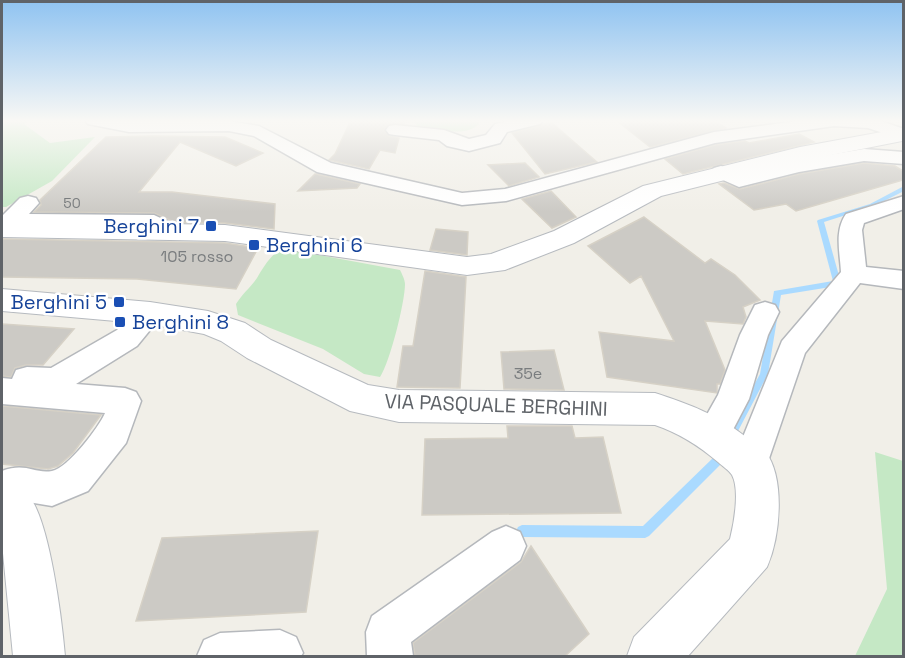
<svg xmlns="http://www.w3.org/2000/svg" width="905" height="658" font-family="'Space Grotesk',sans-serif">
<style>
.green{fill:#c5e8c5}
.lines{fill:none;stroke-linecap:round;stroke-linejoin:round}
.stream{fill:#aadaff;fill-rule:evenodd}
.building{fill:#cccac5;stroke:#d6d1c6;stroke-width:1.5}
.street-casing{stroke:#b5b8bc;stroke-width:3}
.secondary-casing{stroke:#b6babf;stroke-width:2}
.street{fill:#fff;fill-rule:evenodd}
.secondary{fill:#fff;fill-rule:evenodd}
.transit-dot{fill:#1a4fb4;stroke:#fff;stroke-width:2}
.labels{text-anchor:middle;dominant-baseline:central;stroke-width:5;stroke-linejoin:round;paint-order:stroke}
.far-number-label{font-size:14px;fill:#7a7d7f}
.number-label{font-size:16px;fill:#7a7d7f}
.transit-label{font-size:20px;fill:#164399;stroke:#fff;text-anchor:end}
.street-label{font-size:20px;fill:#5f6368;stroke:#fff}
</style>
<rect width="100%" height="100%" fill="#f1efe8"/>
<!-- green -->
<path class="green" d="M 2,120 L 30,120 L 24,124 L 50,143 L 95,137 L 52,181 L 6,207 L 2,207 Z
M 413,120 L 477,120 L 479,124 C 465,138 435,129 417,126 Z
M 281,248 L 400,270 C 402,274 405,280 405,284 C 405,302 390,362 380,377 L 364,374 L 323,349 L 238,315 L 236,304 C 242,294 251,287 257,278 C 264,266 269,258 281,248 Z
M 875,452 L 903,461 L 903,656 L 855,656 L 887,589 Z"/>
<g class="lines">
<!-- stream -->
<path class="stream" d="M 904,186 L 904,191 L 874,206 L 824,222 L 841,283 L 837,286 L 781,295 L 768,374 L 738,431 L 735,432 L 732,431 L 730,428 L 732,425 L 760,374 L 774,291 L 833,281 L 817,221 L 818,220 L 870,204 Z
M 719,454 L 723,456 L 724,459 L 723,462 L 649,536 L 645,538 L 522,537 L 518,535 L 516,531 L 518,527 L 522,525 L 643,526 L 715,456 Z"/>
</g>
<!-- building -->
<path class="building" d="M 351,120 L 405,120 L 404,124 L 389,124 L 384,130 L 389,136 L 399,138 L 395,153 L 380,150 L 369,169 L 329,160 L 335,154 Z
M 616,120 L 713,120 L 726,128 L 650,147 Z
M 551,122 L 597,162 L 545,174 L 512,133 Z
M 799,134 L 814,142 L 683,174 L 665,159 L 715,145 L 745,141 L 749,143 Z
M 154,136 L 225,137 L 263,153 L 236,166 L 180,142 L 139,192 L 172,192 L 275,204 L 274,229 L 225,223 L 174,222 L 154,213 L 34,212 L 41,205 L 40,200 L 106,137 Z
M 525,163 L 539,177 L 509,186 L 488,165 Z
M 864,163 L 895,166 L 903,171 L 903,180 L 796,211 L 786,204 L 754,210 L 719,184 L 724,183 L 740,189 L 799,174 Z
M 315,174 L 316,174 L 360,184 L 357,188 L 298,191 Z
M 551,191 L 576,217 L 552,228 L 522,199 Z
M 644,217 L 705,263 L 711,259 L 735,275 L 760,300 L 743,307 L 746,317 L 743,324 L 705,321 L 725,370 L 720,384 L 717,384 L 717,393 L 607,377 L 599,332 L 674,341 L 641,276 L 630,283 L 588,246 Z
M 436,229 L 468,232 L 467,255 L 430,250 Z
M 2,239 L 225,243 L 258,248 L 236,289 L 137,279 L 2,277 Z
M 425,271 L 466,277 L 460,388 L 397,387 L 403,346 L 413,346 Z
M 2,324 L 74,329 L 43,365 L 26,365 L 15,368 L 11,377 L 2,376 Z
M 554,350 L 564,390 L 504,389 L 501,352 Z
M 2,406 L 101,415 L 73,453 L 58,466 L 48,469 L 2,464 Z
M 507,426 L 572,426 L 575,438 L 603,437 L 621,513 L 422,515 L 425,439 L 508,438 Z
M 318,531 L 306,612 L 136,621 L 162,538 Z
M 531,546 L 589,634 L 564,657 L 415,657 L 413,643 L 521,562 Z"/>
<g class="lines">
<defs>
<path id="street" d="M 85,120 L 229,121 L 259,126 L 331,163 L 462,193 L 505,189 L 714,132 L 805,120 L 878,120 L 904,129 L 904,140 L 868,128 L 834,126 L 715,143 L 506,201 L 462,205 L 317,172 L 254,136 L 229,131 L 129,132 L 88,124 Z
M 513,120 L 543,120 L 540,124 L 507,132 L 500,143 L 469,151 L 447,146 L 439,140 L 395,135 L 389,134 L 386,130 L 389,126 L 395,125 L 444,130 L 469,139 L 486,135 L 495,124 Z
M 864,149 L 904,152 L 904,164 L 864,161 L 799,172 L 739,187 L 714,176 L 711,172 L 714,168 L 721,166 L 741,174 L 798,160 Z
M 28,196 L 36,198 L 39,203 L 29,214 L 154,215 L 180,227 L 184,232 L 180,237 L 172,239 L 164,237 L 149,229 L 2,226 L 2,216 L 20,198 Z
M 904,196 L 904,209 L 864,223 L 862,230 L 866,267 L 904,271 L 904,289 L 860,283 L 805,353 L 763,476 L 750,480 L 737,476 L 732,464 L 782,341 L 841,272 C 840,253 834,231 846,214 Z
M 765,302 L 775,305 L 779,312 L 768,335 L 749,399 L 725,445 L 713,449 L 701,445 L 696,434 L 718,395 L 740,335 L 755,305 Z
M 150,303 L 160,306 L 164,313 L 137,346 L 76,384 L 125,388 L 136,392 L 141,401 L 126,443 L 88,491 L 52,506 L 16,500 L 2,505 L 2,471 C 26,462 34,474 52,471 C 68,468 99,427 105,413 L 2,404 L 2,378 L 12,379 L 16,370 L 27,367 L 51,368 L 117,330 L 140,306 Z
M 506,526 L 520,532 L 526,546 L 520,560 L 411,642 L 413,656 L 367,656 L 366,632 L 372,616 L 492,532 Z
M 280,630 L 296,637 L 303,653 L 301,656 L 197,656 L 204,640 L 220,633 Z"/>
<path id="secondary" d="M 896,127 L 904,129 L 902,141 L 801,161 L 661,196 L 574,243 L 505,270 L 467,275 L 225,241 L 2,237 L 2,221 L 225,225 L 467,257 L 491,254 L 554,231 L 643,186 L 800,147 L 887,131 Z
M 2,289 L 150,302 L 208,311 L 245,323 L 271,340 L 368,385 L 399,390 L 655,393 C 689,404 718,415 746,437 C 752,441 760,445 765,451 C 786,478 780,538 767,567 L 688,656 L 627,656 L 634,637 L 730,539 C 734,523 740,490 732,475 C 729,470 722,466 718,462 C 699,446 679,433 655,425 L 399,422 L 350,411 L 247,358 L 221,341 L 204,334 L 150,324 L 2,311 Z
M 2,479 C 12,483 23,487 29,496 C 50,522 62,621 65,656 L 13,656 L 2,543 Z"/>
</defs>
<!-- street casing -->
<use href="#street" class="street-casing"/>
<!-- secondary casing -->
<use href="#secondary" class="secondary-casing"/>
<!-- street -->
<use href="#street" class="street"/>
<!-- secondary -->
<use href="#secondary" class="secondary"/>
</g>
<!-- sky -->
<linearGradient id="sky" x2="0" y2="1"><stop stop-color="#8fc3f1"/><stop offset="0.57" stop-color="#f9f8f5"/><stop offset="1" stop-color="#f9f8f5" stop-opacity="0"/></linearGradient>
<rect width="905" height="212" fill="url(#sky)"/>
<!-- markers -->
<g class="transit-dot">
<rect x="205" y="220" width="12" height="12" rx="3"/>
<rect x="248" y="239" width="12" height="12" rx="3"/>
<rect x="113" y="296" width="12" height="12" rx="3"/>
<rect x="114" y="316" width="12" height="12" rx="3"/>
</g>
<g class="labels">
<!-- far-number labels -->
<g class="far-number-label">
<text x="72" y="203">50</text>
</g>
<!-- number labels -->
<g class="number-label">
<text x="197" y="256">105 rosso</text>
<text x="528" y="373">35e</text>
</g>
<!-- transit labels -->
<g class="transit-label">
<text x="199" y="226">Berghini 7</text>
<text x="266" y="245" text-anchor="start">Berghini 6</text>
<text x="107" y="302">Berghini 5</text>
<text x="132" y="322" text-anchor="start">Berghini 8</text>
</g>
<!-- street labels -->
<g class="street-label">
<text transform="translate(496 405) rotate(2)">VIA PASQUALE BERGHINI</text>
</g>
</g>
<!-- border -->
<rect width="905" height="658" fill="none" stroke="#5f6368" stroke-width="6"/>
</svg>
